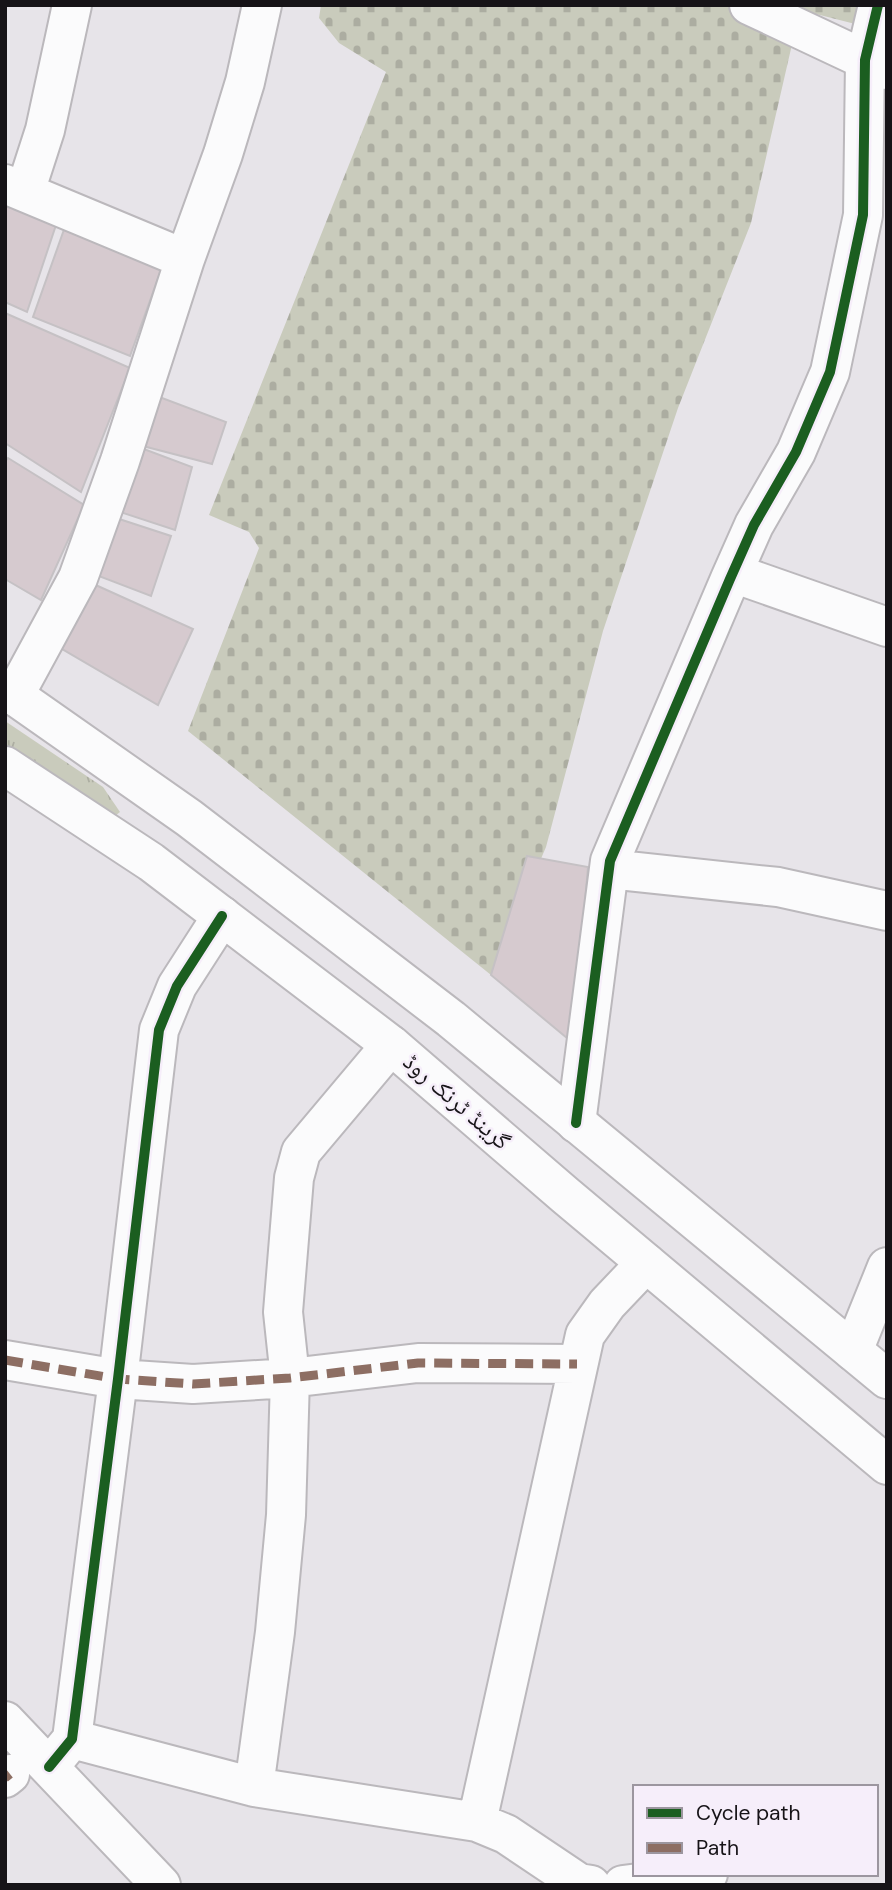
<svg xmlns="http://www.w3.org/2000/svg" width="892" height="1890" font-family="'DM Sans','Noto Naskh Arabic',sans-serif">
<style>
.grass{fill:url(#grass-tufts)}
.cemetery{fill:url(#cemetery-stones)}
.building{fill:#d6cacf;stroke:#c5c1c4;stroke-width:2}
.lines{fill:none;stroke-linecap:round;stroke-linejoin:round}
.minor-casing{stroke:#bbb8bc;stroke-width:42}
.highway-casing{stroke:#bbb8bc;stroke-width:42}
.minor{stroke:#fbfbfc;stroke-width:38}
.highway{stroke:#fbfbfc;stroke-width:38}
.quiet{stroke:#8d6e63;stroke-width:9;stroke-dasharray:18 9;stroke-linecap:butt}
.cycleway-casing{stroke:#f6eefa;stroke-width:15}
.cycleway{stroke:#1b5e20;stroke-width:10}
.labels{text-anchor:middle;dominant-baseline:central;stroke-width:5;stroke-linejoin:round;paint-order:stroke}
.street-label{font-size:24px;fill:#161317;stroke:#f6eefa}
</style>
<defs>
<pattern id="grass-tufts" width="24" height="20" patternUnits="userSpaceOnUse" patternTransform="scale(1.75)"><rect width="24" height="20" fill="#c9cbbc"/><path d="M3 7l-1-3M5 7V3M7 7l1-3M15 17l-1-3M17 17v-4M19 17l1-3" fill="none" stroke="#acada1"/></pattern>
<pattern id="cemetery-stones" width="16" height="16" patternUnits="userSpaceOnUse" patternTransform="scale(1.75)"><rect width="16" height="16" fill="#c9cbbc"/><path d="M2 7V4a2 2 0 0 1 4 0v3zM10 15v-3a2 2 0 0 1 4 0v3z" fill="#acada1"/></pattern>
</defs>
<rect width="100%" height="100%" fill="#e7e4e9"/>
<!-- grass -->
<path class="grass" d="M 5,721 L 103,787 L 120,812 L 110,820 L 5,747 Z"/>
<!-- cemetery -->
<path class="cemetery" d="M 321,5 L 868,5 L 863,26 L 816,14 L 793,40 L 751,223 L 678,408 L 603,631 L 546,847 L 491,975 L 188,731 L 259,548 L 249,532 L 209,515 L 386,72 L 339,43 L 319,18 Z"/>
<!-- building -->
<path class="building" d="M 5,196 L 57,222 L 27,312 L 5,302 Z
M 66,224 L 165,259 L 130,356 L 33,317 Z
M 5,313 L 130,368 L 81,492 L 5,443 Z
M 154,395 L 226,422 L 212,464 L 139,445 Z
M 141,448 L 192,467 L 175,530 L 117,511 Z
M 8,458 L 84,505 L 41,600 L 5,579 L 5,462 Z
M 113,517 L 171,536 L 151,596 L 96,575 Z
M 89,582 L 193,629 L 158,705 L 57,646 Z
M 527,856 L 588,867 L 573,1043 L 491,975 Z"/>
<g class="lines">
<defs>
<path id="minor" d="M 749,5 L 887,70
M 5,184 L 185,259
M 25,192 L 45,130 L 72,5
M 733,573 L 887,627
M 14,696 L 78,578 L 120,461 L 185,259 L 223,154 L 245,82 L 262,5
M 609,869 L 778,887 L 887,911
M 576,1123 L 610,861 L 730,579 L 754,525 L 796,452 L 830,372 L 863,215 L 865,60 L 878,5
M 853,1351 L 887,1267
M 5,1360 L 118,1379 L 193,1384 L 290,1378 L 418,1363 L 577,1364
M 5,1721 L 161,1885
M 72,1739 L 254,1787 L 477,1822 L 506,1834 L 579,1883 L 591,1885
M 49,1767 L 72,1739 L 118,1379 L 159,1030 L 177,986 L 222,916
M 5,1778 L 10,1774
M 254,1787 L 275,1632 L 286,1515 L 290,1378 L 283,1312 L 294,1178 L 301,1152 L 391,1045
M 477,1822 L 585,1335 L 607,1304 L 646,1263
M 623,1885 L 708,1874"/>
<path id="highway" d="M 5,689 L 189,818 L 451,1019 L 887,1379
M 5,766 L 151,862 L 391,1045 L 565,1195 L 887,1465"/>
</defs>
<!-- minor casing -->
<use href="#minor" class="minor-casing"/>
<!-- highway casing -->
<use href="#highway" class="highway-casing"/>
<!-- minor -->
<use href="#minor" class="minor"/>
<!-- highway -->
<use href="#highway" class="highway"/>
<!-- quiet -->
<path class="quiet" d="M 5,1360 L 118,1379 L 193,1384 L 290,1378 L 418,1363 L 577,1364
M 5,1778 L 10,1774"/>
<defs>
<path id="cycleway" d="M 576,1123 L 610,861 L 730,579 L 754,525 L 796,452 L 830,372 L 863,215 L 865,60 L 878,5
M 49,1767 L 72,1739 L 118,1379 L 159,1030 L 177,986 L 222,916"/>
</defs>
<!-- cycleway casing -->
<use href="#cycleway" class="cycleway-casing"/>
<!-- cycleway -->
<use href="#cycleway" class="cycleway"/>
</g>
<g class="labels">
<!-- street labels -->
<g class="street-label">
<text transform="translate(457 1101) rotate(41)">گرینڈ ٹرنک روڈ</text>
</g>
</g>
<!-- border -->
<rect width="892" height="1890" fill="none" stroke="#161317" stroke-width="14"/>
<!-- legend -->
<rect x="633" y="1785" width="245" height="91" fill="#f6eefa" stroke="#9c969f" stroke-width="2"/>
<rect x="647" y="1808" width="35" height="10" fill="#1b5e20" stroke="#9c969f" stroke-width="2"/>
<text x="696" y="1820" font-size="21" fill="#161317">Cycle path</text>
<rect x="647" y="1843" width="35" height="10" fill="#8d6e63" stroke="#9c969f" stroke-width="2"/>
<text x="696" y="1855" font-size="21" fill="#161317">Path</text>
</svg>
